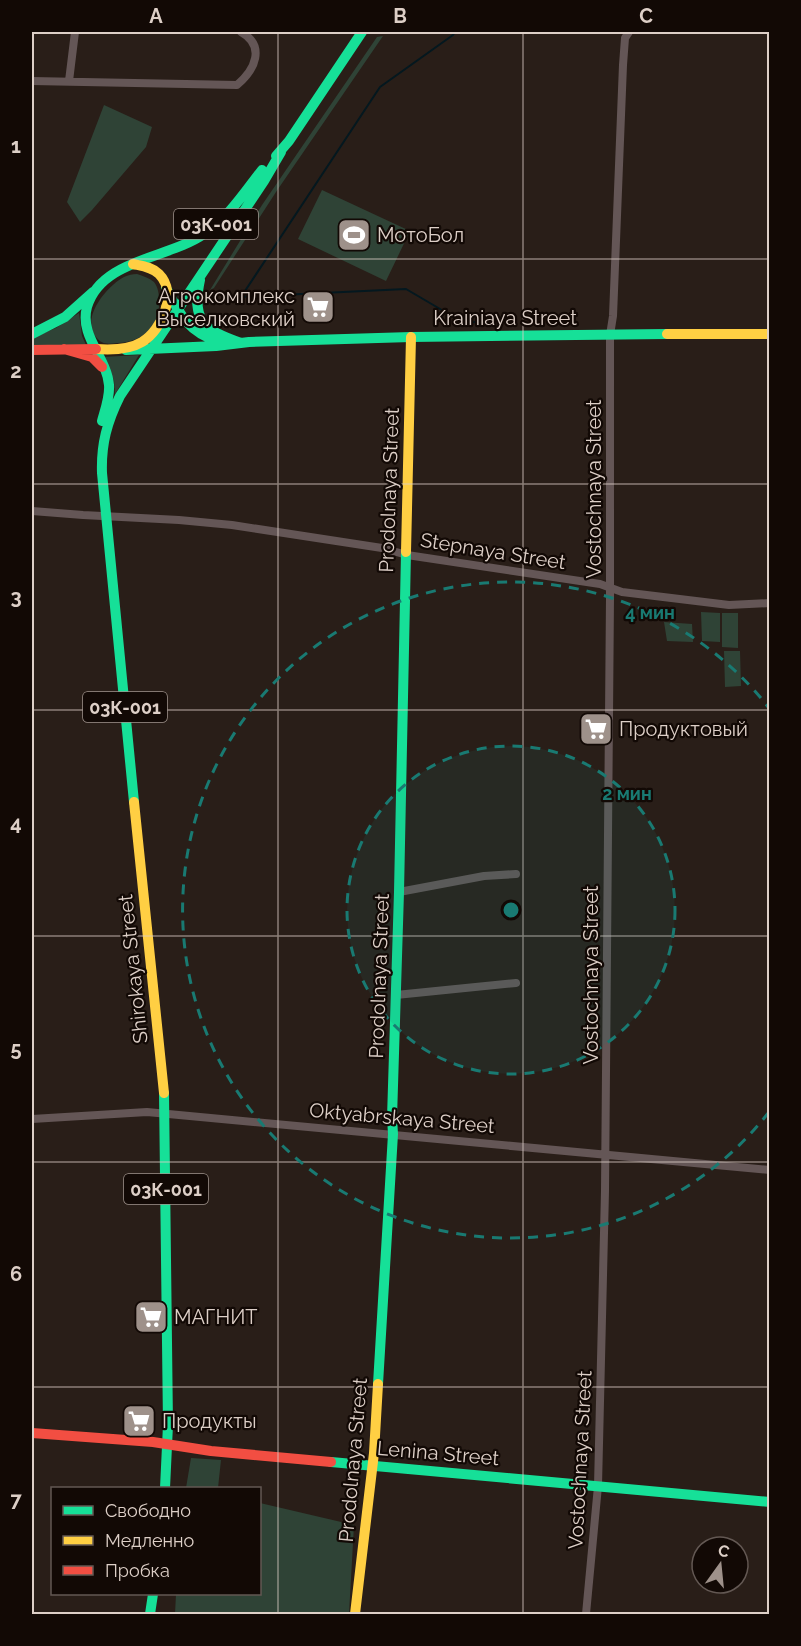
<svg xmlns="http://www.w3.org/2000/svg" width="801" height="1646" font-family="Raleway,sans-serif">
<style>
.green{fill:#2f4336}
.lines{fill:none;stroke-linecap:round;stroke-linejoin:round}
.stream{stroke:#04181f;stroke-width:2}
.street{stroke:#645656;stroke-width:8}
.fast{stroke:#16e098;stroke-width:10}
.slow{stroke:#ffcf43;stroke-width:10}
.jam{stroke:#f24e42;stroke-width:10}
.grid{fill:none;stroke:#ddcfc7;stroke-width:1.5;stroke-opacity:0.55}
.ring{fill:none;stroke:#197a72;stroke-width:3;stroke-dasharray:10 8}
.labels{text-anchor:middle;dominant-baseline:central;stroke-width:4.5;stroke-linejoin:round;paint-order:stroke}
.shield{fill:#120905;stroke:#a0948d;stroke-width:1.5}
.shield-label{font-size:18px;font-weight:bold;fill:#ddcfc7}
.poi-label{font-size:20px;fill:#ddcfc7;stroke:#120905;text-anchor:start}
.street-label{font-size:20px;fill:#ddcfc7;stroke:#120905}
.centre{fill:#197a72;stroke:#120905;stroke-width:3}
.ring-label{font-size:18px;text-anchor:middle;font-weight:bold;fill:#197a72;stroke:#120905;stroke-width:4.5;stroke-linejoin:round;paint-order:stroke}
.neatline{fill:none;stroke:#ddcfc7;stroke-width:2}
.grid-label{font-size:20px;text-anchor:middle;font-weight:bold;fill:#ddcfc7}
</style>
<rect width="100%" height="100%" fill="#291e18"/>
<!-- green -->
<path class="green" d="M 383,36 L 276,192 L 214,288 L 210,290 L 262,205 L 377,37 Z
M 104,105 L 152,127 L 146,147 L 92,210 L 80,222 L 67,202 Z
M 322,190 L 410,231 L 386,281 L 298,239 Z
M 137,274 C 143,276 149,278 154,282 C 158,287 159,294 159,299 C 161,326 142,343 117,343 C 108,344 102,345 96,337 C 80,318 107,286 124,277 C 128,275 133,274 137,274 Z
M 79,313 L 82,336 L 87,347 L 32,348 L 32,338 L 56,328 Z
M 139,355 L 115,394 L 114,380 L 102,357 Z
M 701,612 L 720,613 L 720,642 L 702,641 Z
M 722,613 L 738,613 L 738,648 L 722,647 Z
M 664,622 L 692,624 L 693,642 L 667,641 Z
M 724,651 L 740,651 L 741,686 L 725,687 Z
M 191,1458 L 221,1460 L 218,1488 L 186,1488 Z
M 260,1503 L 354,1525 L 349,1614 L 175,1614 L 176,1594 L 260,1594 Z"/>
<g class="lines">
<!-- stream -->
<path class="stream" d="M 455,32 L 453,35 L 380,87 L 241,297 L 406,289 L 464,323 L 476,322"/>
<!-- street -->
<path class="street" d="M 32,81 L 237,85 C 255,70 266,46 241,32
M 69,81 L 75,32
M 32,511 L 83,515 L 179,520 L 232,525 L 382,548 L 407,555 L 600,584 L 622,592 L 729,605 L 770,603
M 399,892 L 484,876 L 516,874
M 396,995 L 516,983
M 32,1119 L 147,1112 L 770,1170
M 586,1614 L 598,1486 L 605,1191 L 610,597 L 610,335 L 613,316 L 623,65 L 625,38 L 629,32"/>
<!-- fast -->
<path class="fast" d="M 276,156 L 289,141 L 362,32
M 200,280 C 191,321 204,330 241,343
M 166,288 C 180,315 189,333 220,342
M 32,334 L 65,317 L 93,292
M 126,350 L 216,346 L 249,342 L 411,337 L 667,334
M 102,421 C 105,410 110,397 109,385 C 107,358 79,336 87,307 C 101,259 168,259 204,234 C 228,218 244,193 262,170
M 134,802 L 102,473 C 101,444 107,422 120,396 L 264,181 L 281,152
M 164,1093 L 168,1425 L 165,1488
M 378,1384 L 393,1134 L 392,1118 L 399,892 L 406,552
M 331,1462 L 770,1502
M 150,1614 L 153,1594"/>
<!-- slow -->
<path class="slow" d="M 667,334 L 770,334
M 96,349 C 110,350 129,350 142,342 C 162,330 178,293 159,274 C 152,267 142,266 133,264
M 406,552 L 411,337
M 134,802 L 164,1093
M 355,1614 L 374,1453 L 378,1384"/>
<!-- jam -->
<path class="jam" d="M 64,349 L 92,357 L 102,367
M 32,350 L 96,349
M 32,1433 L 153,1442 L 211,1451 L 331,1462"/>
</g>
<!-- grid -->
<path class="grid" d="M 278,32 L 278,1614M 523,32 L 523,1614M 32,259 L 770,259M 32,484 L 770,484M 32,710 L 770,710M 32,936 L 770,936M 32,1162 L 770,1162M 32,1387 L 770,1387"/>
<!-- distance rings -->
<circle cx="511" cy="910" r="164" fill="#197a72" fill-opacity=".12"/>
<g class="ring">
<circle cx="511" cy="910" r="164"/>
<path d="M769 1112A328 328 0 1 1 769 708"/>
</g>
<!-- icons -->
<defs>
<symbol id="stadium-square" viewBox="-11 -11 22 22"><rect x="-9" y="-9" width="18" height="18" rx="4" fill="#9e918a" stroke="#120905"/><path d="M0-5a6.5 5 0 1 0 0 10a6.5 5 0 1 0 0-10ZM-3.5-1.8h7v3.6h-7Z" fill="#fff"/></symbol>
<symbol id="supermarket-square" viewBox="-11 -11 22 22"><rect x="-9" y="-9" width="18" height="18" rx="4" fill="#9e918a" stroke="#120905"/><path d="M-6-5.5h2.5l.6 2H6L4.5 2H-2.5L-4.4-4H-6ZM-1.5 3.2a1.3 1.3 0 1 0 .1 0ZM3 3.2a1.3 1.3 0 1 0 .1 0Z" fill="#fff"/></symbol>
</defs>
<g fill-rule="evenodd">
<use href="#stadium-square" x="335" y="216" width="38" height="38"/>
<use href="#supermarket-square" x="299" y="288" width="38" height="38"/>
<use href="#supermarket-square" x="577" y="710" width="38" height="38"/>
<use href="#supermarket-square" x="132" y="1298" width="38" height="38"/>
<use href="#supermarket-square" x="120" y="1402" width="38" height="38"/>
</g>
<g class="labels">
<!-- shield labels -->
<g class="shield">
<rect x="174" y="209" width="84" height="30" rx="4.5"/>
<rect x="83" y="692" width="84" height="30" rx="4.5"/>
<rect x="124" y="1174" width="84" height="30" rx="4.5"/>
</g>
<g class="shield-label">
<text x="216" y="224">03К-001</text>
<text x="125" y="707">03К-001</text>
<text x="166" y="1189">03К-001</text>
</g>
<!-- poi labels -->
<g class="poi-label">
<text x="377" y="235">МотоБол</text>
<text x="295" y="296" text-anchor="end">Агрокомплекс<tspan x="295" dy="23">Выселковский</tspan></text>
<text x="619" y="729">Продуктовый</text>
<text x="174" y="1317">МАГНИТ</text>
<text x="162" y="1421">Продукты</text>
</g>
<!-- street labels -->
<g class="street-label">
<text x="505" y="318">Krainiaya Street</text>
<text transform="translate(594 489) rotate(-90)">Vostochnaya Street</text>
<text transform="translate(389 490) rotate(-88)">Prodolnaya Street</text>
<text transform="translate(493 551) rotate(9)">Stepnaya Street</text>
<text transform="translate(133 969) rotate(-96)">Shirokaya Street</text>
<text transform="translate(591 975) rotate(-90)">Vostochnaya Street</text>
<text transform="translate(379 976) rotate(-88)">Prodolnaya Street</text>
<text transform="translate(402 1118) rotate(5)">Oktyabrskaya Street</text>
<text transform="translate(438 1453) rotate(5)">Lenina Street</text>
<text transform="translate(353 1460) rotate(-85)">Prodolnaya Street</text>
<text transform="translate(580 1460) rotate(-87)">Vostochnaya Street</text>
</g>
</g>
<circle cx="511" cy="910" r="9" class="centre"/>
<g class="ring-label">
<text x="650" y="619">4 мин</text>
<text x="627" y="800">2 мин</text>
</g>
<!-- border -->
<rect width="801" height="1646" fill="none" stroke="#120905" stroke-width="66"/>
<!-- legend -->
<rect x="51" y="1487" width="210" height="108" fill="#120905" stroke="#635853" stroke-width="1.5"/>
<rect x="63" y="1506" width="30" height="9" fill="#16e098" stroke="#635853" stroke-width="1.5"/>
<text x="105" y="1517" font-size="18" fill="#ddcfc7">Свободно</text>
<rect x="63" y="1536" width="30" height="9" fill="#ffcf43" stroke="#635853" stroke-width="1.5"/>
<text x="105" y="1547" font-size="18" fill="#ddcfc7">Медленно</text>
<rect x="63" y="1566" width="30" height="9" fill="#f24e42" stroke="#635853" stroke-width="1.5"/>
<text x="105" y="1577" font-size="18" fill="#ddcfc7">Пробка</text>
<!-- north arrow -->
<g transform="translate(720 1565) rotate(15)"><circle r="28" fill="#120905" stroke="#635853" stroke-width="1.5"/>
<path d="M0-4.5L10 22L0 15L-10 22Z" fill="#9e918a"/>
<text y="-9" font-size="16" font-weight="bold" text-anchor="middle" fill="#ddcfc7">С</text>
</g>
<rect x="33" y="33" width="735" height="1580" class="neatline"/>
<g class="grid-label">
<text x="156" y="23">A</text>
<text x="400" y="23">B</text>
<text x="646" y="23">C</text>
<text x="16" y="153">1</text>
<text x="16" y="378">2</text>
<text x="16" y="604">3</text>
<text x="16" y="830">4</text>
<text x="16" y="1056">5</text>
<text x="16" y="1281">6</text>
<text x="16" y="1507">7</text>
</g>
</svg>
